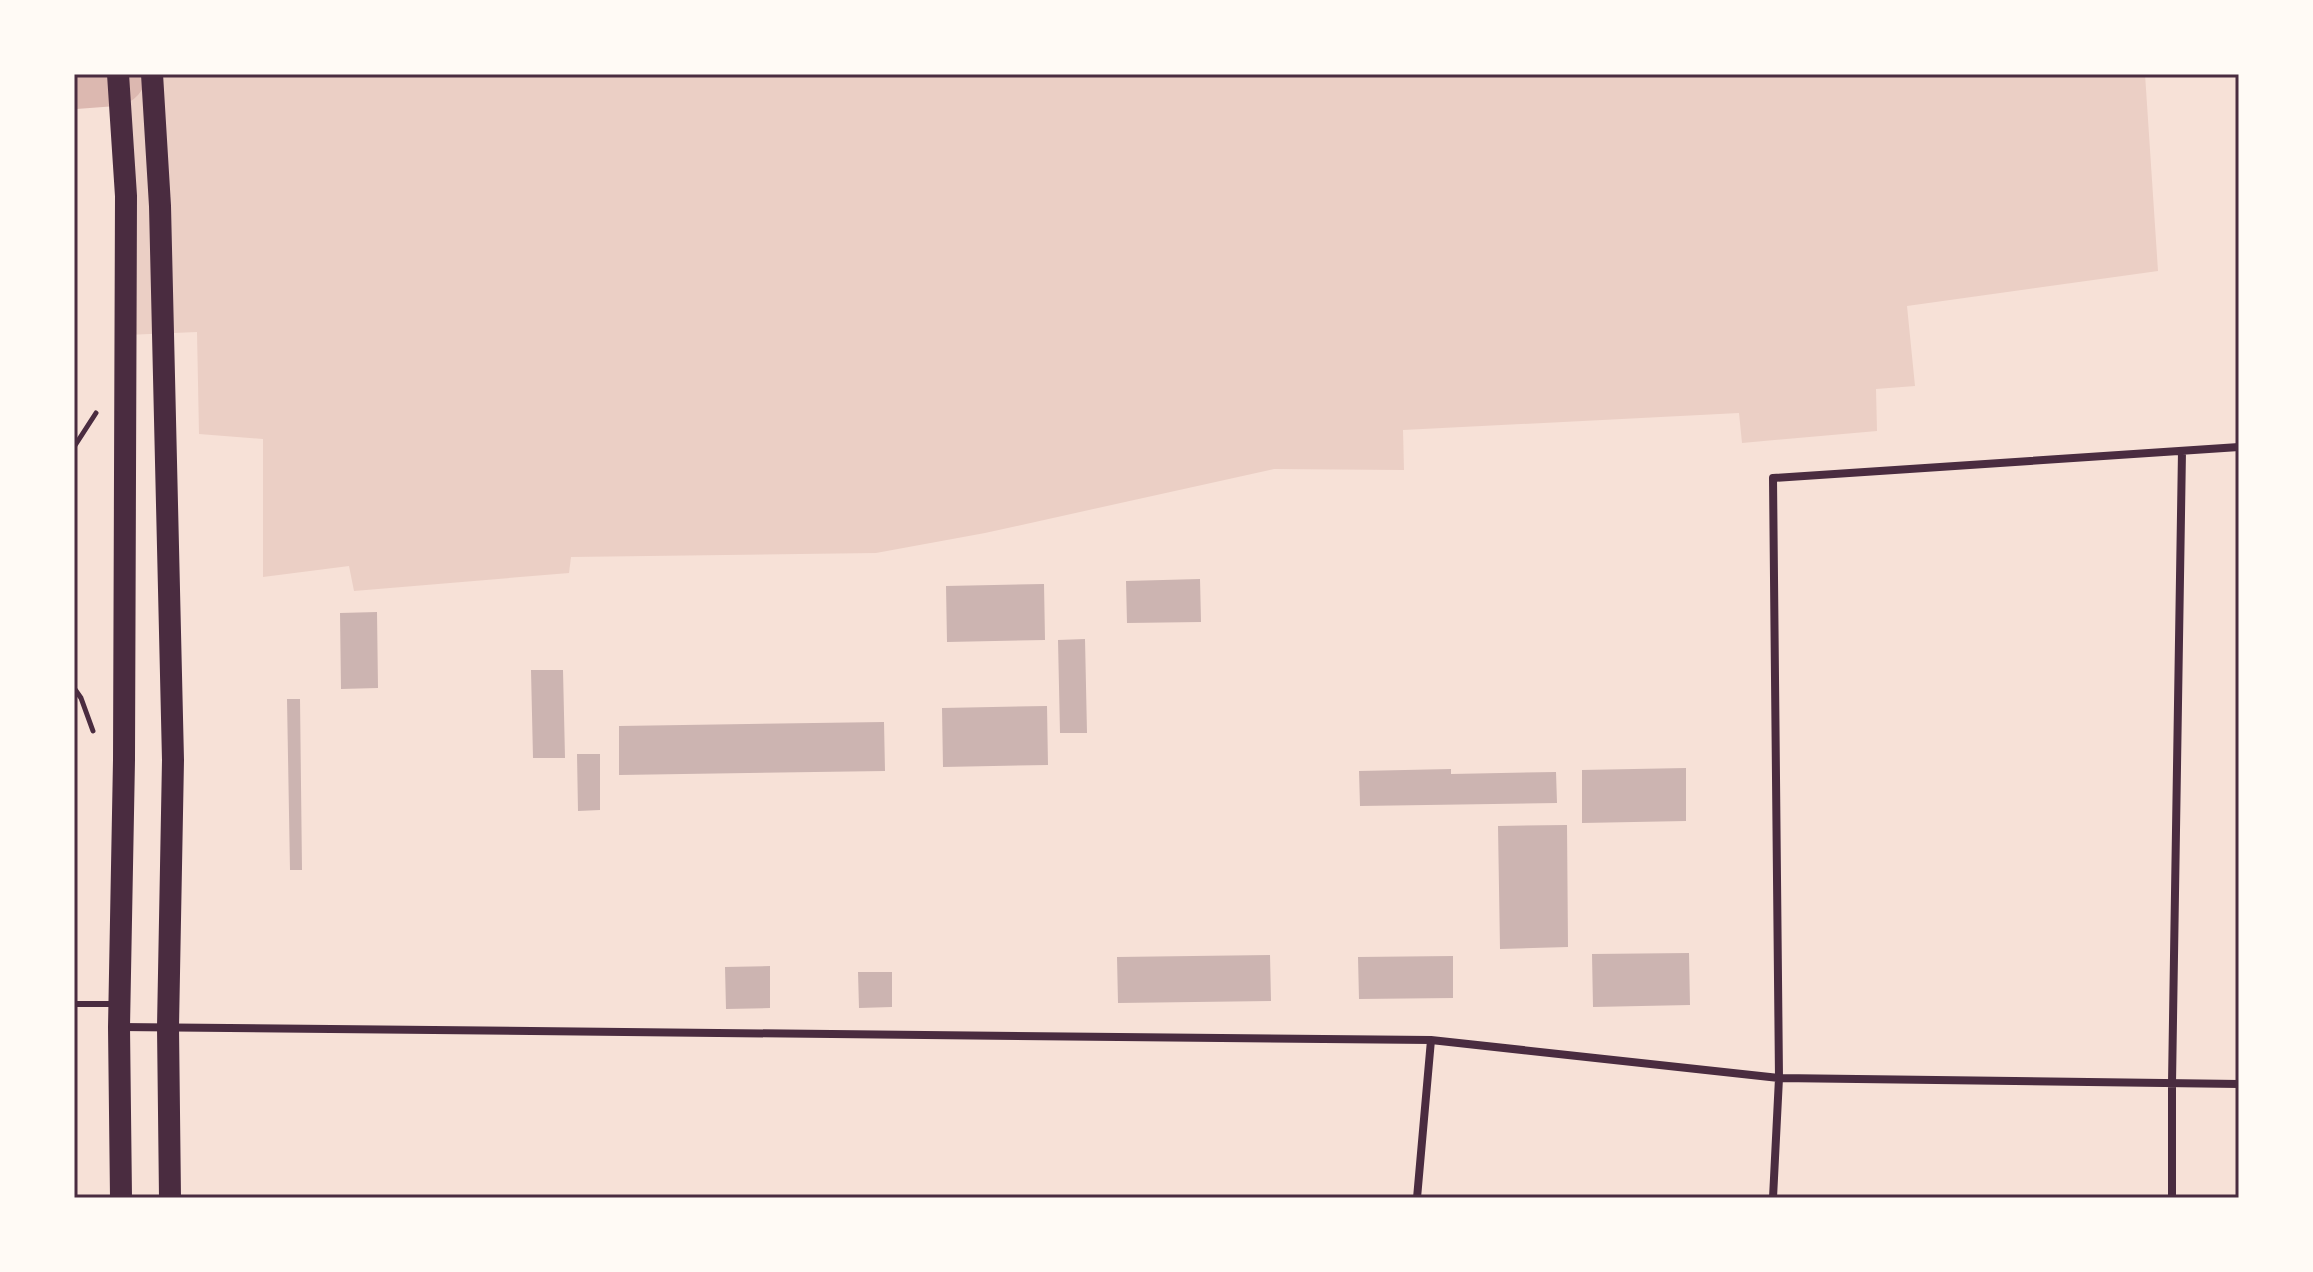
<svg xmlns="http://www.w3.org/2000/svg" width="2313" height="1272" font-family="Ubuntu,sans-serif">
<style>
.green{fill:#ebcfc5}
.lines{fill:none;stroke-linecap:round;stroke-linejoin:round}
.river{stroke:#dcb8b0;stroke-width:64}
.building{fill:#ccb4b1}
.path{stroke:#4a2c40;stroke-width:5}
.service{stroke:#4a2c40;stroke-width:6}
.minor{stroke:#4a2c40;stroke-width:8}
.trunk{stroke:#4a2c40;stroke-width:22}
.neatline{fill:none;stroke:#4a2c40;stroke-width:3}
</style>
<rect width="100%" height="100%" fill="#f7e1d7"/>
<!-- green -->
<path class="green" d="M 117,74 L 2145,74 L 2158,271 L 1907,306 L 1915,386 L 1876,389 L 1877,431 L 1742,443 L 1739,413 L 1403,430 L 1404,470 L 1274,469 L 985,533 L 876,553 L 571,557 L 569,573 L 354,591 L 349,566 L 263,577 L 263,439 L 199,434 L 197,332 L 126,335 Z"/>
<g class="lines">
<!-- river -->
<path class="river" d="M 74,77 L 114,74"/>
</g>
<!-- building -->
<path class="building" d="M 1200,579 L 1201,622 L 1127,623 L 1126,581 Z
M 1044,584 L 1045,640 L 947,642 L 946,586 Z
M 377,612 L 378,688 L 341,689 L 340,613 Z
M 1085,639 L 1087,733 L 1060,733 L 1058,640 Z
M 531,670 L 563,670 L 565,758 L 533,758 Z
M 287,699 L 300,699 L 302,870 L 290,870 Z
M 1047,706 L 1048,765 L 943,767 L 942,708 Z
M 884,722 L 885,771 L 619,775 L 619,726 Z
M 577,754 L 600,754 L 600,810 L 578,811 Z
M 1686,768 L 1686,821 L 1582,823 L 1582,770 Z
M 1451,769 L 1451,774 L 1556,772 L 1557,803 L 1360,806 L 1359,771 Z
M 1567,825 L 1568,947 L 1500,949 L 1498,826 Z
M 1689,953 L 1690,1005 L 1593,1007 L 1592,954 Z
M 1270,955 L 1271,1001 L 1118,1003 L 1117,957 Z
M 1453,956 L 1453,998 L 1359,999 L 1358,957 Z
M 770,966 L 770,1008 L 726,1009 L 725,967 Z
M 858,972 L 892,972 L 892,1007 L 859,1008 Z"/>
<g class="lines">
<!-- path -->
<path class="path" d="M 74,447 L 96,413
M 74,688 L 81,698 L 93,731"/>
<!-- service -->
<path class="service" d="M 74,1004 L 116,1004"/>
<!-- minor -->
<path class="minor" d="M 120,1027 L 1431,1040 L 1779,1078 L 2239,1084
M 1417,1198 L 1431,1040
M 1773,1198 L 1779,1078 L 1773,478 L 2239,447
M 2172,1198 L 2172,1083 L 2182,451"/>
<!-- trunk -->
<path class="trunk" d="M 118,74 L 126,196 L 124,760 L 119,1027 L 121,1198
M 152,74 L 160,206 L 173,760 L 168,1027 L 170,1198"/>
</g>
<!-- border -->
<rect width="2313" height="1272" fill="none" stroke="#fffaf5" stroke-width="152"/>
<rect x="76" y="76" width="2161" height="1120" class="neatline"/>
</svg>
